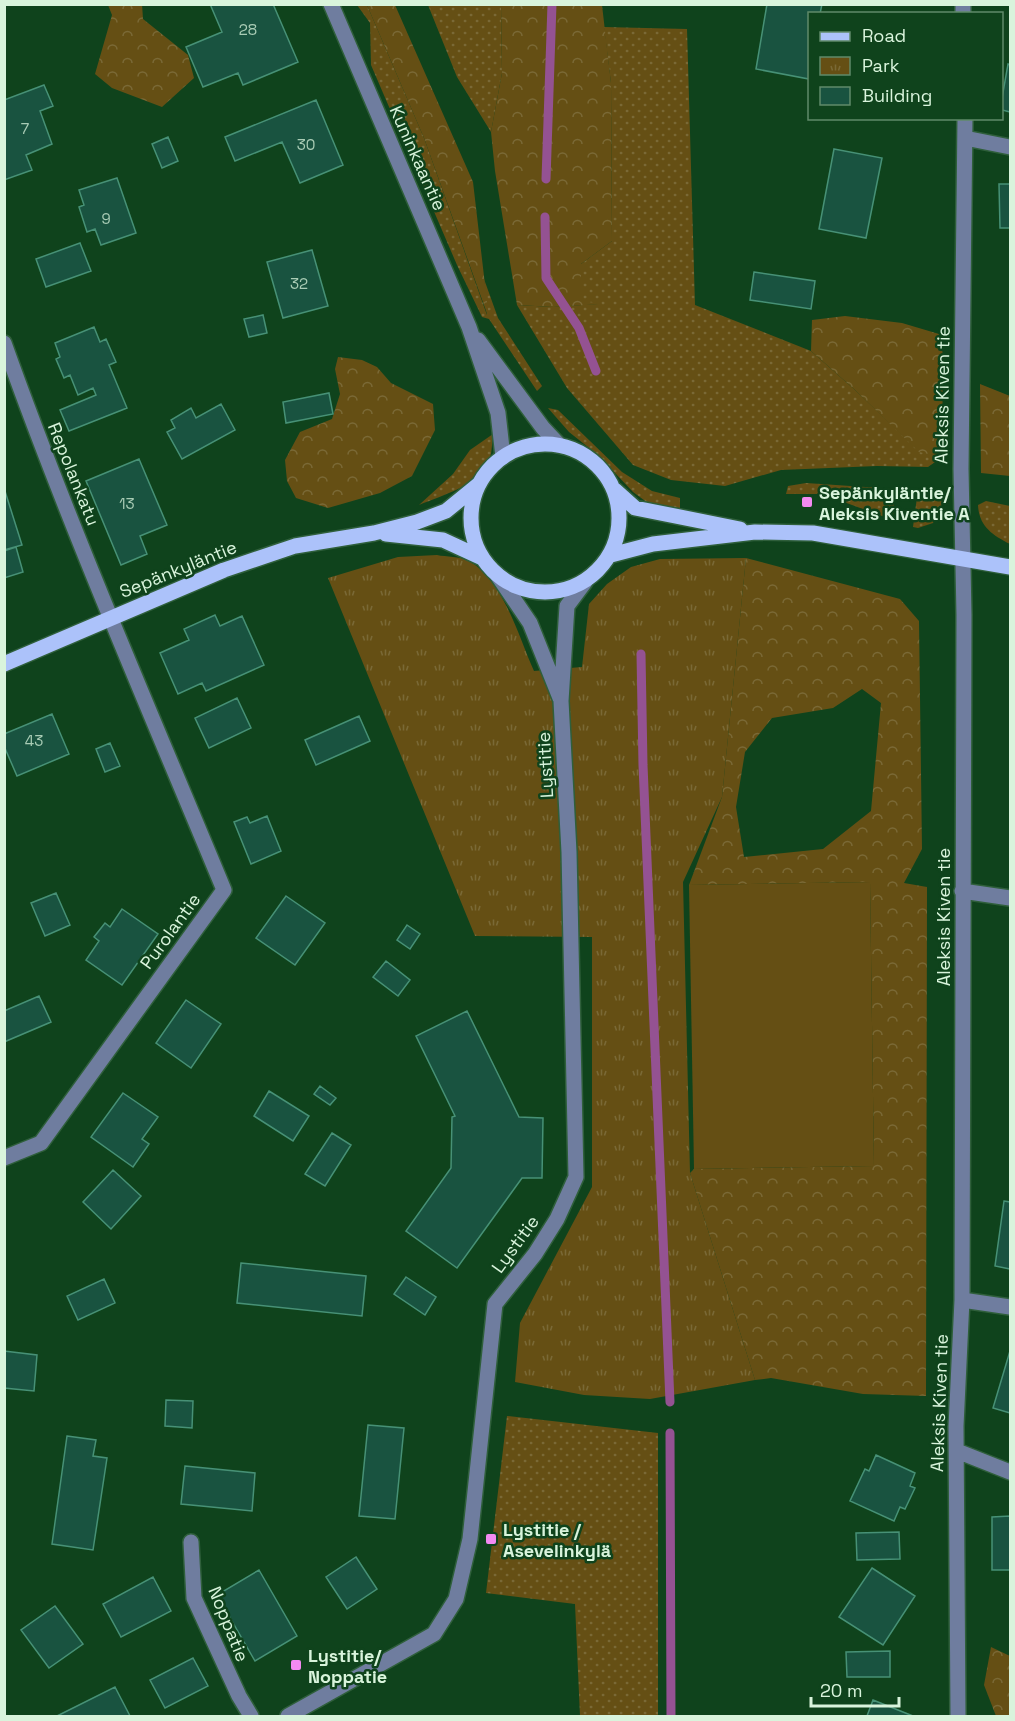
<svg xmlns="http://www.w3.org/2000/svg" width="1015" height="1721" font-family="'Space Grotesk',sans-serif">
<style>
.grass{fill:url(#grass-dots)}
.forest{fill:url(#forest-crowns);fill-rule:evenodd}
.park{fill:url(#park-tufts)}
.pitch{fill:#654f14}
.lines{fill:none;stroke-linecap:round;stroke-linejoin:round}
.stream{stroke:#945292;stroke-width:9}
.building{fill:#195340;stroke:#479176;stroke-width:1.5}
.minor-casing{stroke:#2f5f3b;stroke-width:18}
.major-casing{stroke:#2f5f3b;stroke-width:18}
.minor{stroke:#6f7d9f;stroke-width:15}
.major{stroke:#acc2fa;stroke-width:15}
.poi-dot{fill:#f38af1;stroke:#0f431c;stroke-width:2}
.labels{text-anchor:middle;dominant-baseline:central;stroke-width:5;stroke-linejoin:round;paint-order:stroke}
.number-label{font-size:15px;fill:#a9ccb5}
.street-label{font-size:18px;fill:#d9f4dc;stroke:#0f431c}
.poi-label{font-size:18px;font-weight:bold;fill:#d9f4dc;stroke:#0f431c;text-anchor:start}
</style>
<defs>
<pattern id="grass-dots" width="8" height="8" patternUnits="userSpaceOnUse" patternTransform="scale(1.5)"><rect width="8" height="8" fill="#654f14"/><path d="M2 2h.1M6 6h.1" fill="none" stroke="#7a6936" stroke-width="1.8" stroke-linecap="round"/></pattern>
<pattern id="forest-crowns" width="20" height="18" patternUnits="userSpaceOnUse" patternTransform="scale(1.5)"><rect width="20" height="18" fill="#654f14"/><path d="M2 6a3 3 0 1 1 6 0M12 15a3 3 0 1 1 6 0" fill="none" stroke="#7a6936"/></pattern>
<pattern id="park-tufts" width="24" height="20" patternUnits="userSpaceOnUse" patternTransform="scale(1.5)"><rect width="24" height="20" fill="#654f14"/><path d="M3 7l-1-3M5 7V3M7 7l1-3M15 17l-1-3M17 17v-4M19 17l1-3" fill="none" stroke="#7a6936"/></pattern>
</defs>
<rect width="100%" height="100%" fill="#0f431c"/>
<!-- grass -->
<path class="grass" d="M 357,5 L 367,5 L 424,138 L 487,315 L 484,279 L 498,318 L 542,386 L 537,391 L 489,319 L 482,317 L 457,265 L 371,65 L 370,23 Z
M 428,5 L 501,5 L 502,73 L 491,132 L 457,77 Z
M 604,27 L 687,29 L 695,305 L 811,351 L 855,390 L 919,451 L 942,457 L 928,467 L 877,466 L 781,470 L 725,486 L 671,480 L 633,465 L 567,388 L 517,305 L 553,307 L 598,304 L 581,302 L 581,264 L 612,241 L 611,83 Z
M 548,408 L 558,410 L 622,472 L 652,491 L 680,498 L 680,508 L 652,506 L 633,492 L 598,455 L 569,432 Z
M 493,434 C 492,442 492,451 490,458 C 481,485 443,495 419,505 L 453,474 L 470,450 Z
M 806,483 L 895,489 L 893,520 L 822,494 L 786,494 L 788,486 Z
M 918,490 L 944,495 L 941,507 L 933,523 L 918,528 L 913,527 Z
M 986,501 L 1010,506 L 1010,544 C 992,535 979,526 978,505 Z
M 507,1416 L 658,1433 L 658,1716 L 580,1716 L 575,1604 L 486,1593 Z"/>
<!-- forest -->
<path class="forest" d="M 142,4 L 143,19 L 188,55 L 194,78 L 162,107 L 112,88 L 95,74 L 112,15 L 108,5 Z
M 367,5 L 395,5 L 473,182 L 489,319 L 424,138 Z
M 501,5 L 602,5 L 611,83 L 612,241 L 581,264 L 581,301 L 603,304 L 553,307 L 517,305 L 495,171 L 491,132 L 502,73 Z
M 845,316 L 902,323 L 939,334 L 943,355 L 942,457 L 919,452 L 855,390 L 811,351 L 812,320 Z
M 338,357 L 362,360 L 377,367 L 391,383 L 433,404 L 435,430 L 412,476 L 380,493 L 328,508 L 296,498 L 287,481 L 285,460 L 300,432 L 332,419 L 340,394 L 335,369 Z
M 980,384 L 1010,396 L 1010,476 L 981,473 Z
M 746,558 L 900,599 L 919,621 L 922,849 L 904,883 L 927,887 L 926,1396 L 863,1394 L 771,1378 L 755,1380 L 690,1173 L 694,1169 L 874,1166 L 870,882 L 689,885 L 722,797 ZM 862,689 L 881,703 L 871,811 L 823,849 L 744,857 L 736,807 L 745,752 L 772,718 L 833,708 Z
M 991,1647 L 1010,1656 L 1010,1716 L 996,1716 L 984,1685 Z"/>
<!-- park -->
<path class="park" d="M 437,555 C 446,557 460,556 469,561 C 504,581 518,636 534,671 L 582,667 L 589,604 L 607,584 L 631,567 L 660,559 L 746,558 L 722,797 L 683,882 L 690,1173 L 755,1380 L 650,1399 L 584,1395 L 515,1382 L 520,1323 L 592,1187 L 592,937 L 475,936 L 328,578 L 398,557 Z"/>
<!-- pitch -->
<path class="pitch" d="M 870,882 L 874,1166 L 694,1169 L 689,885 Z"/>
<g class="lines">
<!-- stream -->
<path class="stream" d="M 546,179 L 552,4
M 545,217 L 546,278 L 579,328 L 596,371
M 641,654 L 643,765 L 670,1402
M 670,1433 L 671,1716"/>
</g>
<!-- building -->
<path class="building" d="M 210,4 L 273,4 L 298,62 L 243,85 L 238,73 L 203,87 L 186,47 L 222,32 Z
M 767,4 L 822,4 L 820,14 L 810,14 L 809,79 L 756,69 Z
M 1008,64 L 1010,65 L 1010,112 L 1002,110 L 1002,98 Z
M 44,85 L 53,106 L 40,111 L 52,144 L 26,155 L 32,170 L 4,180 L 4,100 Z
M 316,100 L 343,165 L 300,183 L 282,142 L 235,161 L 225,137 Z
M 168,137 L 178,161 L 162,168 L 152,144 Z
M 834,149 L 882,158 L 866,238 L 819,229 Z
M 117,178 L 136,233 L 101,245 L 95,229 L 87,232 L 79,207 L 84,205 L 79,190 Z
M 999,184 L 1010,184 L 1010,228 L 1000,228 Z
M 80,243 L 91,271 L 46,287 L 36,259 Z
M 312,250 L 328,306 L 283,318 L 267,262 Z
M 754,272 L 815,281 L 811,309 L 750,300 Z
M 263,315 L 267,333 L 249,337 L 244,319 Z
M 94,327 L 100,342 L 106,339 L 116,362 L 109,365 L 127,408 L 69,431 L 60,410 L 96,395 L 93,388 L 78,395 L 70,375 L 64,378 L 56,359 L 60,357 L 55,343 Z
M 329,393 L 333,414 L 286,423 L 283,402 Z
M 221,404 L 235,430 L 182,459 L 167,432 L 175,428 L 171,420 L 191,408 L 196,418 Z
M 139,459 L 167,525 L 140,536 L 147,554 L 121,565 L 86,481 Z
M 4,488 L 22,545 L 4,550 Z
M 16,547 L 23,572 L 4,578 L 4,551 Z
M 215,615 L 220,626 L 242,616 L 264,665 L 206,691 L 202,683 L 178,694 L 160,653 L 189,640 L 184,629 Z
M 237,698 L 251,728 L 209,748 L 195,718 Z
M 52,714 L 69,754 L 17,776 L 4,746 L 4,734 Z
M 359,716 L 370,741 L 316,765 L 305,740 Z
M 110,743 L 120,766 L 105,772 L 96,749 Z
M 267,816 L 281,851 L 251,864 L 234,822 L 247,817 L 250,823 Z
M 56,893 L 70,925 L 45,936 L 31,903 Z
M 286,896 L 325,923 L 295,965 L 256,938 Z
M 122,909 L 158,934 L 122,985 L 86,960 L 99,941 L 94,937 L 105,923 L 110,927 Z
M 407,925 L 420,934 L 410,949 L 397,940 Z
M 386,961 L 410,980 L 398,996 L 373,977 Z
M 39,996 L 51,1022 L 4,1042 L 4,1011 Z
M 186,1000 L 221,1024 L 191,1068 L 156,1043 Z
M 467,1011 L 519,1117 L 543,1118 L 542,1178 L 522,1178 L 457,1268 L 406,1231 L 451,1168 L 452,1117 L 455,1116 L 416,1036 Z
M 320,1086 L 336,1098 L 330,1105 L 314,1094 Z
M 269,1091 L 309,1116 L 293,1141 L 254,1116 Z
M 123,1093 L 158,1117 L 142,1139 L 149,1144 L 133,1167 L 91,1137 Z
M 332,1133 L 351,1145 L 325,1186 L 305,1174 Z
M 113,1170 L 141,1196 L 111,1229 L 83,1202 Z
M 1004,1201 L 1010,1202 L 1010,1269 L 995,1266 Z
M 241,1263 L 366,1276 L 362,1316 L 237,1303 Z
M 406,1277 L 436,1297 L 425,1315 L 394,1294 Z
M 104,1279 L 115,1303 L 78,1320 L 67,1296 Z
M 4,1351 L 37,1355 L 34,1391 L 4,1388 Z
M 1010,1351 L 1010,1413 L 993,1408 Z
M 166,1400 L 193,1401 L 192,1428 L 165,1426 Z
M 368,1425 L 404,1428 L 395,1519 L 359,1516 Z
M 67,1436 L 96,1440 L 93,1456 L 107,1458 L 93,1550 L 52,1544 Z
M 876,1455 L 915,1473 L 910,1486 L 915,1488 L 905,1509 L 900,1507 L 894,1521 L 850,1501 L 865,1469 L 869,1471 Z
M 185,1466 L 255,1473 L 252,1511 L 181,1504 Z
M 1010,1516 L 1010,1570 L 992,1570 L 992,1517 Z
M 899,1532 L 900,1559 L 857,1560 L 856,1533 Z
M 356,1557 L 377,1589 L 347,1609 L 326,1577 Z
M 872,1568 L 915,1596 L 883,1645 L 839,1617 Z
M 259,1570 L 297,1636 L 255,1661 L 217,1595 Z
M 153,1577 L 171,1611 L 121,1637 L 103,1604 Z
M 55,1606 L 83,1644 L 49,1668 L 21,1630 Z
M 890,1651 L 890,1677 L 847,1677 L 846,1652 Z
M 193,1658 L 208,1686 L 165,1708 L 150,1680 Z
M 115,1687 L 130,1716 L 57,1716 Z
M 873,1700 L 913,1716 L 867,1716 Z"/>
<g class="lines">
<defs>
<path id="minor" d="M 331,4 L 469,327 L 498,413 L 503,457
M 963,4 L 963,14
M 965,138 L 1010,147
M 478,340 L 543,428 L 559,445
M 4,343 C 70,528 149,709 224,890 L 41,1143 L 4,1158
M 498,576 L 530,623 L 560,698
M 962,891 L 1010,898
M 962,1300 L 1010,1307
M 957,1451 L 1010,1472
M 191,1542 L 194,1598 L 239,1696 L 251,1716
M 288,1716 L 434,1634 L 456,1599 L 470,1539 L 495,1304 L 535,1254 L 557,1219 L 576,1177 L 569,852 L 561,701 L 567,606 L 585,582
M 958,1716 L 956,1426 L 962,1300 L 964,615 L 961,469 L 965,118"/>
<path id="major" d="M471 518a74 74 0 1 1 148 0a74 74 0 1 1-148 0Z
M 615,490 L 635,508 L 740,529
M 386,534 L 443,540 L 482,558
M 611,555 L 653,544 L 755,532 L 813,533 L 1010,567
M 4,664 L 224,570 L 295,546 L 374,533 L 417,522 L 446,511 L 479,484"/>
</defs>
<!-- minor casing -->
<use href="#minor" class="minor-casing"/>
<!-- major casing -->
<use href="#major" class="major-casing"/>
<!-- minor -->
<use href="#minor" class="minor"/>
<!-- major -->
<use href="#major" class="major"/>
</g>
<!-- markers -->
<g class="poi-dot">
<rect x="801" y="496" width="12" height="12" rx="3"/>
<rect x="485" y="1533" width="12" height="12" rx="3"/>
<rect x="290" y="1659" width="12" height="12" rx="3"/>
</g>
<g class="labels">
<!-- number labels -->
<g class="number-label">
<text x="248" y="29">28</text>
<text x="25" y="128">7</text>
<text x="306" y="144">30</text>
<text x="106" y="218">9</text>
<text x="299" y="283">32</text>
<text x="127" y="503">13</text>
<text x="34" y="740">43</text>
</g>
<!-- street labels -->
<g class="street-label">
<text transform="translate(418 158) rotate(66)">Kuninkaantie</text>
<text transform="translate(942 395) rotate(-89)">Aleksis Kiven tie</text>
<text transform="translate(74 474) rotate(68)">Repolankatu</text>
<text transform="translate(178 569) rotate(-22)">Sepänkyläntie</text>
<text transform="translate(545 765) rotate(-93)">Lystitie</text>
<text transform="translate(943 917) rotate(-90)">Aleksis Kiven tie</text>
<text transform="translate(170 931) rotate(-54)">Purolantie</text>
<text transform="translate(515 1244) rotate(-54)">Lystitie</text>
<text transform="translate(939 1403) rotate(-88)">Aleksis Kiven tie</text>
<text transform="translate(229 1624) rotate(68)">Noppatie</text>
</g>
<!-- poi labels -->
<g class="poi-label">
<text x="819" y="492">Sepänkyläntie/<tspan x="819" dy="21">Aleksis Kiventie A</tspan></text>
<text x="503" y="1529">Lystitie /<tspan x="503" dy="21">Asevelinkylä</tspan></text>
<text x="308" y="1655">Lystitie/<tspan x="308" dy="21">Noppatie</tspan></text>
</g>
</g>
<!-- border -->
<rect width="1015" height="1721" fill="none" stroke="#d9f4dc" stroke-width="12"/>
<!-- legend -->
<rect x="808" y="12" width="195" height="108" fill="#0f431c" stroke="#608a69" stroke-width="1.5"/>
<rect x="820" y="32" width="30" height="9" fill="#acc2fa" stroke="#608a69" stroke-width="1.5"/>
<text x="862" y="42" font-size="18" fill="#d9f4dc">Road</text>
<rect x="820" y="57" width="30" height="18" fill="url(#park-tufts)" stroke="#608a69" stroke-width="1.5"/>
<text x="862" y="72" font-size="18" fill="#d9f4dc">Park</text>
<rect x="820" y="87" width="30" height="18" fill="#195340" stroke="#608a69" stroke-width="1.5"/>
<text x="862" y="102" font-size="18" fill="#d9f4dc">Building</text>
<!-- scale -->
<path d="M811 1697v9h88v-9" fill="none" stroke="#d9f4dc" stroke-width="3"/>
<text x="820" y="1697" font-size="18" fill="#d9f4dc" stroke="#0f431c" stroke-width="4.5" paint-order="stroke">20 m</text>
</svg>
